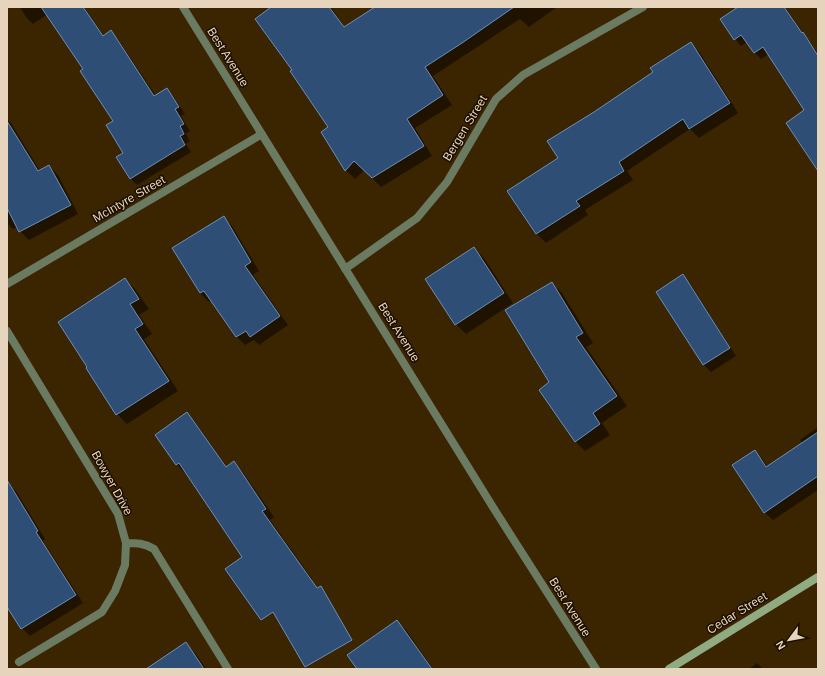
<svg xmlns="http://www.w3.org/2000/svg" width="825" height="676" font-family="Arial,sans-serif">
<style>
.shadow{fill:#0007}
.building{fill:#2e4e76;stroke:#6c8fba}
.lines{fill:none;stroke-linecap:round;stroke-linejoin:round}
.street{stroke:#6b7b62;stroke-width:8}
.secondary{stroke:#90aa81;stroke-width:8}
.labels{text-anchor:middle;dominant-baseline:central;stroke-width:3;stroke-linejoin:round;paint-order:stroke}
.street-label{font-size:12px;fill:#e6d4bc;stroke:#1c0f00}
</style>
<rect width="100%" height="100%" fill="#3b2400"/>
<!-- shadow -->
<path class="shadow" d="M 20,7 L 84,7 L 104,36 L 110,32 L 117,38 L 156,96 L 167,89 L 173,96 L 185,114 L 181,116 L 190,131 L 186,134 L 190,141 L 186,144 L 191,152 L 137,185 L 130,178 L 125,153 L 114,121 L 84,69 L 48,14 L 33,24 L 26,17 Z
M 273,7 L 331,7 L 345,28 L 377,7 L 557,7 L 529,27 L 520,19 L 433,76 L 452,105 L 415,128 L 432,156 L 381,187 L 364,170 L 355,179 L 346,170 L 322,132 L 330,127 L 293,70 Z
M 740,7 L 785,7 L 818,54 L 818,169 L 807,110 L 769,54 L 761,59 L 754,52 L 747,42 L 741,46 L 735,39 Z
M 691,43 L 700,53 L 738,113 L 699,138 L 690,129 L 627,171 L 633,180 L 585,210 L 588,215 L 546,243 L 537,234 L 559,158 L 595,113 L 654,72 Z
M 7,119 L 11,123 L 40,171 L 49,166 L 58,175 L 78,214 L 29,240 L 20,231 L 18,227 L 13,229 L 7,223 Z
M 224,218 L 232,226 L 259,271 L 253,275 L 288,325 L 259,345 L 254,340 L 245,345 L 237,337 L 211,300 L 209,302 L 200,293 L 174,248 Z
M 474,249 L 484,258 L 513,303 L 466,334 L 456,324 Z
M 683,276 L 689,282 L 736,356 L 711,372 L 704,365 L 657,292 Z
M 125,279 L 135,289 L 149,309 L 139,315 L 152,334 L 144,339 L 178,391 L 127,424 L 117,414 L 87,368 L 88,367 Z
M 552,283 L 562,293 L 593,343 L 586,347 L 627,406 L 602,423 L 610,435 L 585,451 L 575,441 L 551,383 Z
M 187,413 L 195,422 L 227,467 L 234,463 L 242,471 L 274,517 L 270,520 L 312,579 L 260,613 L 243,557 L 186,472 L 185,473 L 177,465 L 156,435 Z
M 818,427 L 818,490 L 773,520 L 764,512 L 755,451 L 763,460 L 768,467 L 803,444 L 800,440 Z
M 7,484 L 8,484 L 16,491 L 45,539 L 43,541 L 83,603 L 30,636 L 22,628 L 7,605 Z
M 397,621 L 406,630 L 433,669 L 358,669 Z
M 186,644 L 196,654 L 206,669 L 148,669 Z
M 757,663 L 763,669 L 749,669 Z"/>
<!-- building -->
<path class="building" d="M 41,7 L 83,7 L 103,36 L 111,30 L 154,96 L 167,88 L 179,107 L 175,109 L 184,124 L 180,126 L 184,134 L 180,136 L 185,145 L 130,179 L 116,157 L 123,153 L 106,125 L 113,121 L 80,71 L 83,69 Z
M 271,7 L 329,7 L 344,27 L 375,7 L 514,7 L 462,43 L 425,67 L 443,95 L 407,119 L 424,146 L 372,178 L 354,161 L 345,171 L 321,132 L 328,127 L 290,71 L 292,70 L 255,19 Z
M 738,7 L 784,7 L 802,33 L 803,32 L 818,56 L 818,171 L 786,123 L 804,110 L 763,47 L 754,53 L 741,35 L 734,40 L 720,19 Z
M 691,42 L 730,103 L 689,129 L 683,119 L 619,162 L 624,171 L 576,201 L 580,206 L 536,234 L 507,191 L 558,158 L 547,141 L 594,112 L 653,72 L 650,68 Z
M 7,121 L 38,171 L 49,165 L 71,205 L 19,232 L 7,208 Z
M 224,216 L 251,262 L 245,266 L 280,316 L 250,337 L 246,331 L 236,337 L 204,291 L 200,293 L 172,248 Z
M 474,247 L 504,293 L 455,325 L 425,279 Z
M 683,274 L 730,348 L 703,365 L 656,292 Z
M 125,278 L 139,299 L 130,304 L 143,324 L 135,329 L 169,381 L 116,415 L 86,368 L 87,367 L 58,322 Z
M 552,282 L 583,333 L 576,337 L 617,396 L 593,413 L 600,424 L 575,442 L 539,390 L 549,382 L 505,310 Z
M 187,412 L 226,467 L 234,461 L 266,509 L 262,511 L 317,588 L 321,586 L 352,640 L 305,667 L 273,612 L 261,620 L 225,569 L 242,557 L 179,463 L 176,465 L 155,435 Z
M 818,432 L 818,476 L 764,513 L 732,465 L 755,450 L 766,467 Z
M 7,480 L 38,531 L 36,532 L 76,595 L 21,629 L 7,607 Z
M 397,620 L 432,669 L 357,669 L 347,655 Z
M 186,642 L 204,669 L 146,669 Z"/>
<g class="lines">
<!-- street -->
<path class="street" d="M 183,7 L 496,512 L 596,669
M 345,269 L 417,218 L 447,182 L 496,99 L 523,75 L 643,7
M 7,284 L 262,134
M 7,331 L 118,514 L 126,543 L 125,565 L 115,591 L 102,612 L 19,662
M 126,543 C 137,543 144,543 154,549 L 228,669"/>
<!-- secondary -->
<path class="secondary" d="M 669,669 L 818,577"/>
</g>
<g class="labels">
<!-- street labels -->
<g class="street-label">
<text transform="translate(228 57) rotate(58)">Best Avenue</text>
<text transform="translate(465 128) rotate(-59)">Bergen Street</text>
<text transform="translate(129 199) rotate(-30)">McIntyre Street</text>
<text transform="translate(399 332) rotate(58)">Best Avenue</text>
<text transform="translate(112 483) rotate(61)">Bowyer Drive</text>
<text transform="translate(570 607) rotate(58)">Best Avenue</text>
<text transform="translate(737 613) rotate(-32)">Cedar Street</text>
</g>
</g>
<!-- border -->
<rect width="825" height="676" fill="none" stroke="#e6d4bc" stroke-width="16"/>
<!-- north arrow -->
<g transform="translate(789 640) rotate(238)" stroke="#1c0f00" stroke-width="3" paint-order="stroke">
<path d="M0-3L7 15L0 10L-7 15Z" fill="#e6d4bc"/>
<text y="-6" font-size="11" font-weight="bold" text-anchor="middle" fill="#e6d4bc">N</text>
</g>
</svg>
